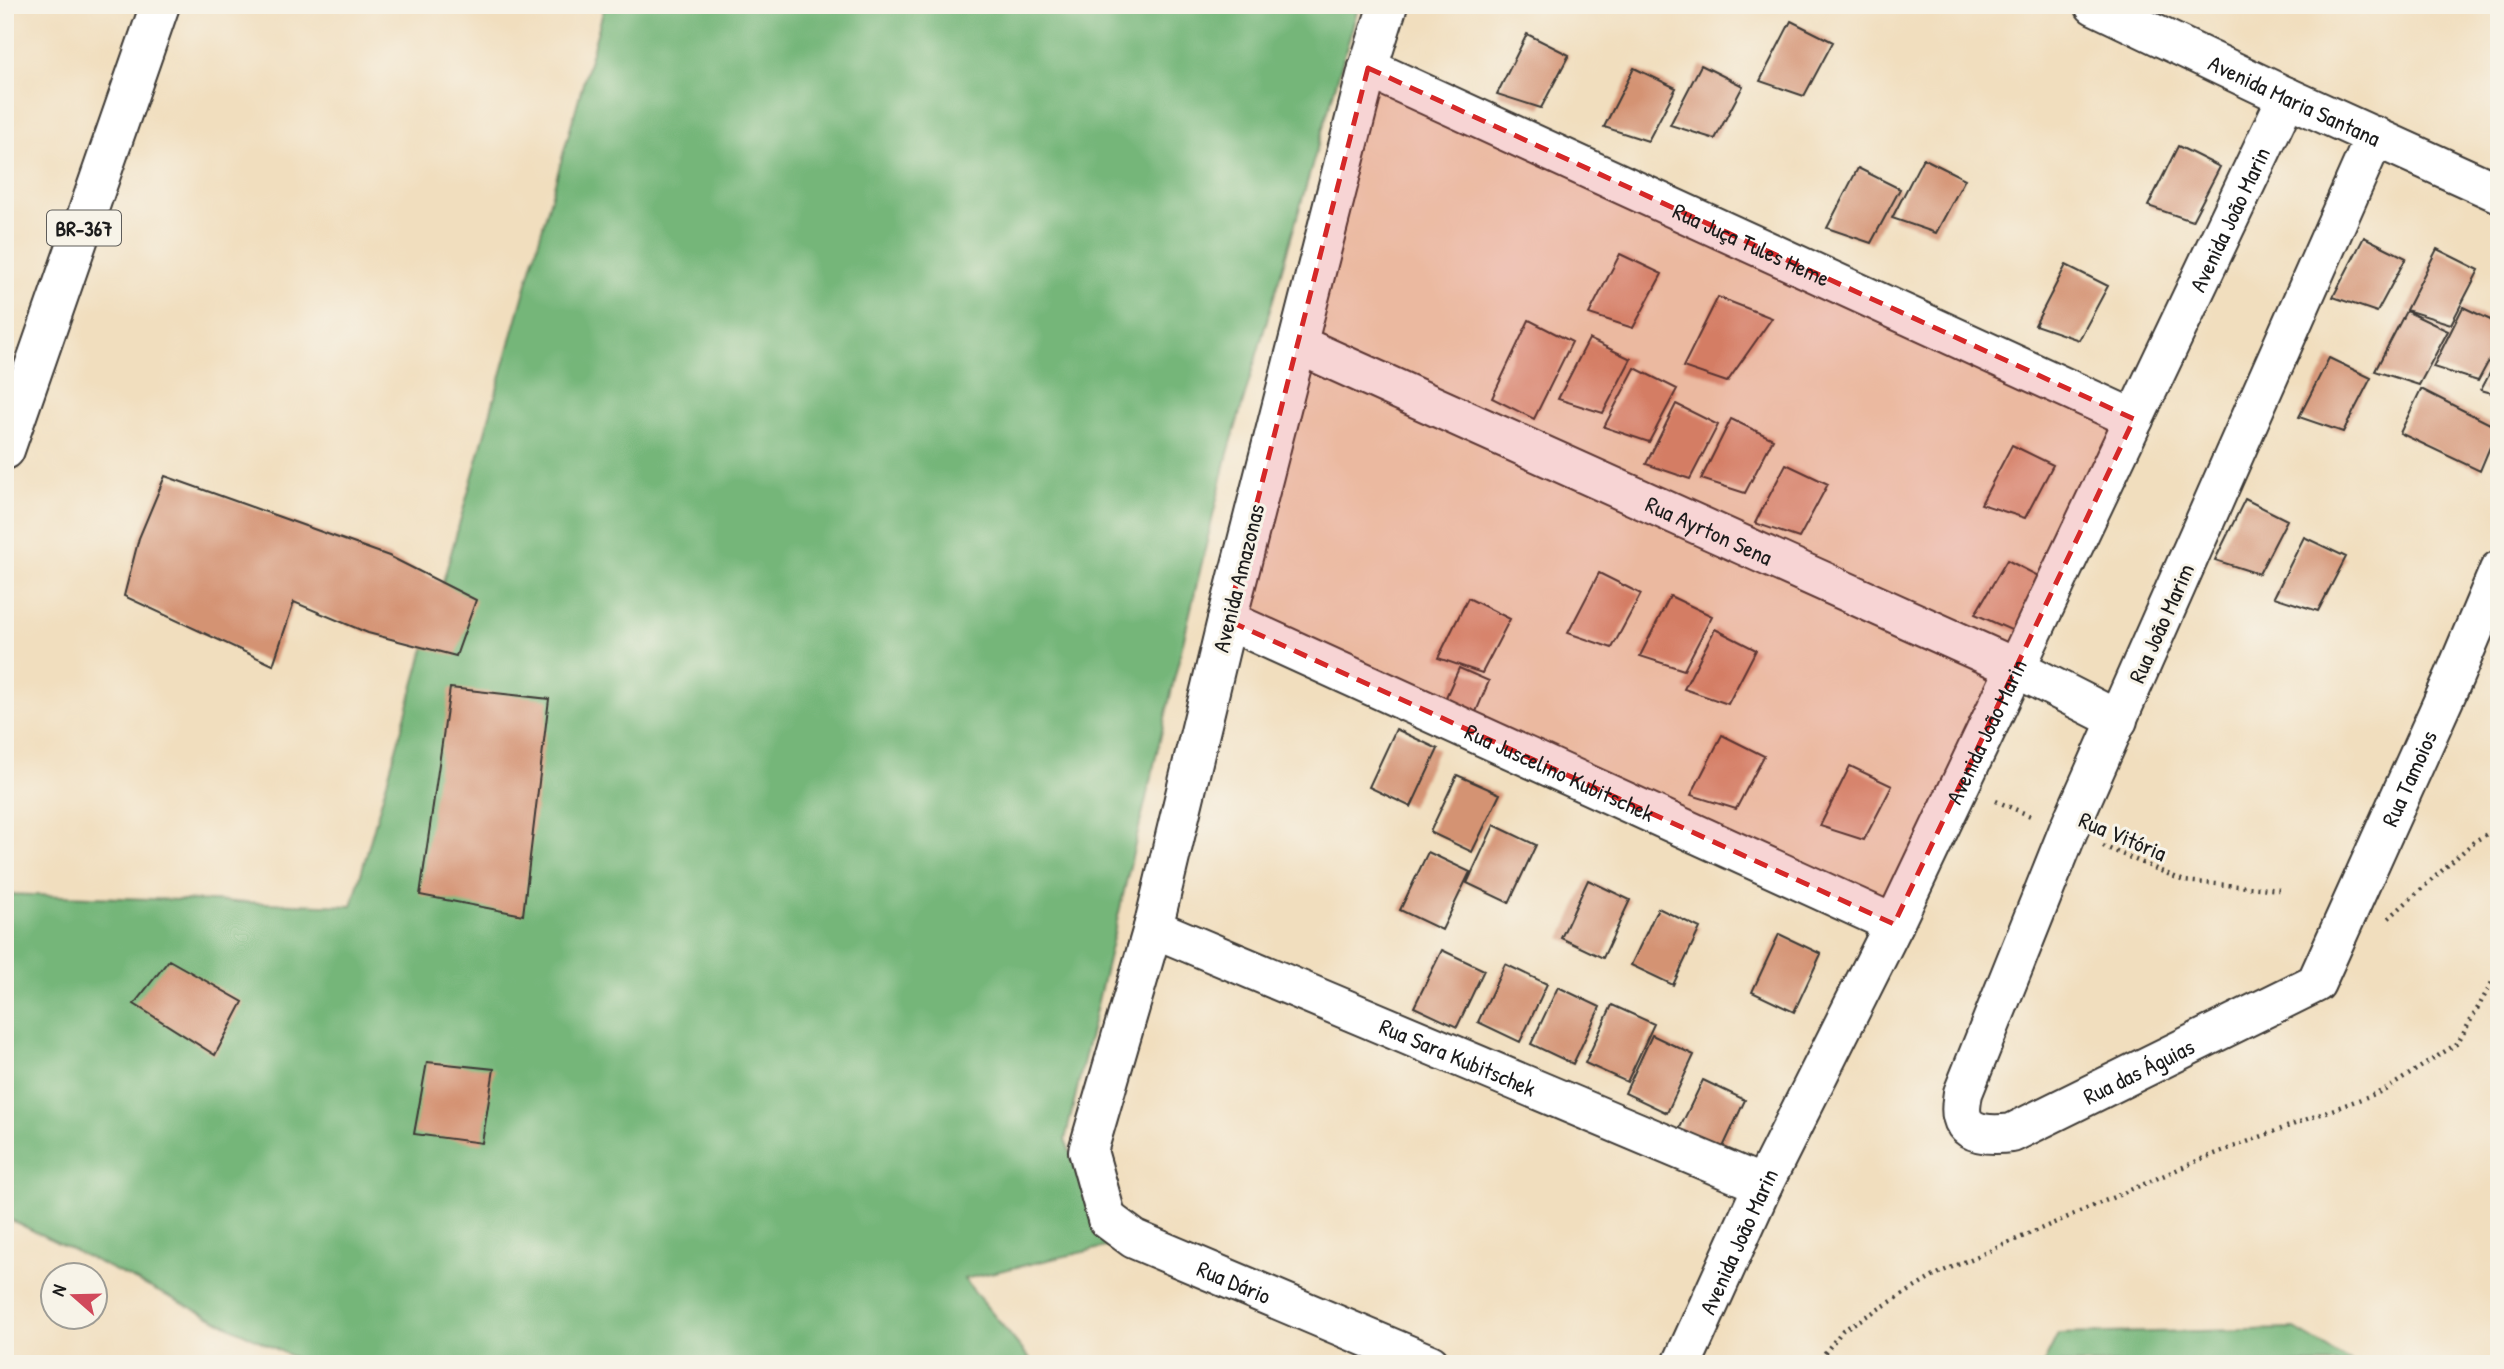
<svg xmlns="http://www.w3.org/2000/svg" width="2504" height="1369" font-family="'Patrick Hand',sans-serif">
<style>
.forest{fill:#74b679;stroke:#48694a;stroke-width:2}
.building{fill:#d49373}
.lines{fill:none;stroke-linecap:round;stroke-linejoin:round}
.street-casing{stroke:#3c3934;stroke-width:42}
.primary-casing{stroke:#3c3934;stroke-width:42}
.path{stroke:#3c3934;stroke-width:4.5;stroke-dasharray:2 5;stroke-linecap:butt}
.street{stroke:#fff;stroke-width:38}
.primary{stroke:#fff;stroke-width:38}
.marked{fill:#d62828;fill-opacity:0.2;stroke:#d62828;stroke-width:5;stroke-dasharray:14 9;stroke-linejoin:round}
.labels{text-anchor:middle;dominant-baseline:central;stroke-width:6;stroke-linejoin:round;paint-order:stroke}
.shield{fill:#f7f3e8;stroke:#5e5c59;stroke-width:2}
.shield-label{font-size:21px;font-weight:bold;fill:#1c1c1c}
.street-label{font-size:23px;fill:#1c1c1c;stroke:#f7f3e8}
</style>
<rect width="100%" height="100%" fill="#f7f3e8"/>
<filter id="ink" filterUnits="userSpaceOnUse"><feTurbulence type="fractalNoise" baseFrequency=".0143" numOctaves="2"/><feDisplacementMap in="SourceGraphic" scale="14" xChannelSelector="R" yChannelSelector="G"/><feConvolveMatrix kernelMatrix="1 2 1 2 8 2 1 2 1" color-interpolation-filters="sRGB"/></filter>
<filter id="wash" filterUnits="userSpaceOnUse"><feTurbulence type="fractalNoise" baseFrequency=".00686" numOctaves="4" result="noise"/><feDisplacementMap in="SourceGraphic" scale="28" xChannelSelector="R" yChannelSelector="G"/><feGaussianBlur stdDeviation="1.57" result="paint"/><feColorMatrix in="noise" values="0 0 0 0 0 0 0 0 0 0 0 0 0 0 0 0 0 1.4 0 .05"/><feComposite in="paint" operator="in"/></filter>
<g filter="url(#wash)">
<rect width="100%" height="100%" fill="#f1debe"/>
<!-- forest -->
<path class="forest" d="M 605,5 L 1359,5 L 1227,457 L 1065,1140 L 1110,1246 L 964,1279 L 1034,1364 L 307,1364 L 5,1217 L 5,894 L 352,906 Z
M 2295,1329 L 2354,1364 L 2043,1364 L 2058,1334 Z"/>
<g id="blocks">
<!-- building -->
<path class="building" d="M 1791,21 L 1833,42 L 1804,96 L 1760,81 Z
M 1527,34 L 1569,55 L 1541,108 L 1497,94 Z
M 1701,65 L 1743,86 L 1715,139 L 1670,125 Z
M 1634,68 L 1676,88 L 1648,141 L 1604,127 Z
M 2178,146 L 2220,167 L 2192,221 L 2148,206 Z
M 1923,158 L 1965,179 L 1936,233 L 1892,218 Z
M 1858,168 L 1900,189 L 1871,243 L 1827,228 Z
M 2364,237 L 2406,258 L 2377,312 L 2333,297 Z
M 2437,249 L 2479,270 L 2451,324 L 2406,310 Z
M 1620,254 L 1662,274 L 1633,328 L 1589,314 Z
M 2066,265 L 2108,286 L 2079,340 L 2035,325 Z
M 1718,297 L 1772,318 L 1727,382 L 1683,367 Z
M 2463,307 L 2499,324 L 2499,342 L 2478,381 L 2433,367 Z
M 2406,311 L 2448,331 L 2419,385 L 2375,371 Z
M 1529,320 L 1572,342 L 1534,419 L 1492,398 Z
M 1589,339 L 1631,359 L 1603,413 L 1558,399 Z
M 2499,356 L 2499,395 L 2481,390 Z
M 2329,358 L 2371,378 L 2343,432 L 2299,417 Z
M 1635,368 L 1677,389 L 1649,442 L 1604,427 Z
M 2421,389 L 2498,428 L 2480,471 L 2400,433 Z
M 1676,404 L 1718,425 L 1690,479 L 1646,464 Z
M 1731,419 L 1773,439 L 1745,493 L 1701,479 Z
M 2012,445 L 2053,465 L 2025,518 L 1981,504 Z
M 1786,464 L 1828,484 L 1799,538 L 1755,523 Z
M 165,476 L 389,556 L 476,600 L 456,656 L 368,633 L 294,602 L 273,665 L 124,596 L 139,538 Z
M 2245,499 L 2287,520 L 2259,574 L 2215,560 Z
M 2304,537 L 2346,557 L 2318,611 L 2274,597 Z
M 2007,560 L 2048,581 L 2020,634 L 1975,614 Z
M 1599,573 L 1641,594 L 1612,648 L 1568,633 Z
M 1670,596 L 1712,616 L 1684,670 L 1640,656 Z
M 1468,598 L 1510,619 L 1482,673 L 1438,658 Z
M 1715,629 L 1756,650 L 1728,704 L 1684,689 Z
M 1459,668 L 1489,681 L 1473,719 L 1442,706 Z
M 450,688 L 549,699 L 523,915 L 420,895 Z
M 1396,729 L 1438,749 L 1411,807 L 1369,787 Z
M 1722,735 L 1764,756 L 1736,809 L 1691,795 Z
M 1850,766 L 1892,786 L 1864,840 L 1820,826 Z
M 1457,775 L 1500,794 L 1472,852 L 1430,832 Z
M 1494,825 L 1536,845 L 1509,903 L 1467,883 Z
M 1428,852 L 1470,872 L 1442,930 L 1400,910 Z
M 1588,880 L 1630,900 L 1603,958 L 1561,938 Z
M 1658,908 L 1700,928 L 1673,985 L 1631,965 Z
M 1779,934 L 1821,954 L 1794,1012 L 1752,992 Z
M 1442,950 L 1484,970 L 1457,1027 L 1414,1007 Z
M 169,960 L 243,1002 L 215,1055 L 134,1004 Z
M 1505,964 L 1547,984 L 1520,1042 L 1478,1022 Z
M 1558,987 L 1600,1007 L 1573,1064 L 1531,1044 Z
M 1612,1005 L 1654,1024 L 1627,1082 L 1585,1063 Z
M 1652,1035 L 1694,1055 L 1667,1113 L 1625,1093 Z
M 427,1062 L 494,1069 L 482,1143 L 414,1134 Z
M 1703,1080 L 1745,1100 L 1718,1158 L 1675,1138 Z"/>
</g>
</g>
<g filter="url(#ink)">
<use href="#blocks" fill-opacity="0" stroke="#3c3934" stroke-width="2"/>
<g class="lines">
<defs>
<g id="street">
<path id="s1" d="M 1388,5 L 1368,68 L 1227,620 L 1153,928 L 1088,1151 L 1107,1219 L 1134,1239 L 1430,1364"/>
<path id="s2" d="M 2094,5 L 2287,97 L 2499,193"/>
<path id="s3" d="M 1368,68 L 2134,419"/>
<path id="s4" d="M 2375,136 L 2068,831 L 1963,1093 C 1962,1100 1960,1109 1962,1116 C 1967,1137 1996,1135 2012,1133 L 2316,983 L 2454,677 L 2499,570"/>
<path id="s5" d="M 1299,345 L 2016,668 L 2118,720"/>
<path id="s6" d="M 1227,620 L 1894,924"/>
<path id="s7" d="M 1153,928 L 1763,1185"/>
<path id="s8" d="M 1682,1364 L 1763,1185 L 1894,924 L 2287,97"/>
</g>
<path id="primary" d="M 5,450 L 160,5"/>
</defs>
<!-- street casing -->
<use href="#street" class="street-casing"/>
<!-- primary casing -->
<use href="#primary" class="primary-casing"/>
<!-- path -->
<path class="path" d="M 1996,801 L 2033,817
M 2103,846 L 2184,881 L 2280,890
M 2389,918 L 2475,841 L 2499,827
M 1816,1364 L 1843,1330 L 1941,1272 L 2204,1158 L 2385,1090 L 2458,1043 L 2499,970"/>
<!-- street -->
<use href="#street" class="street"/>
<!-- primary -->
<use href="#primary" class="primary"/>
</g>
</g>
<!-- marked area -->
<path class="marked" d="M 1368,68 L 2134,419 L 1894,924 L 1227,620 Z"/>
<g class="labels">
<!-- shield labels -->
<rect class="shield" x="47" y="210.5" width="74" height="35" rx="5"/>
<g class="shield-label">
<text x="84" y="228">BR-367</text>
</g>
<!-- street labels -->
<g class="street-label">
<text stroke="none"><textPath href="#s2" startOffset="222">Avenida Maria Santana</textPath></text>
<text stroke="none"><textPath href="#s8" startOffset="1269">Avenida João Marin</textPath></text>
<text stroke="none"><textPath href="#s3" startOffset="422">Rua Juça Tules Heme</textPath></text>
<text stroke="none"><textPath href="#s5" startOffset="450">Rua Ayrton Sena</textPath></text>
<text transform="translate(1238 578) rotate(-76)">Avenida Amazonas</text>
<text transform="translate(2161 623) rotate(-66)">Rua João Marim</text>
<text stroke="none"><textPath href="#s8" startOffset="702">Avenida João Marin</textPath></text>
<text stroke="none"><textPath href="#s6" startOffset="366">Rua Juscelino Kubitschek</textPath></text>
<text stroke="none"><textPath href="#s4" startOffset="1687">Rua Tamoios</textPath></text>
<text transform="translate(2123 836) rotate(23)">Rua Vitória</text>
<text stroke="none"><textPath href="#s7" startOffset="331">Rua Sara Kubitschek</textPath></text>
<text stroke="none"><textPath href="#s4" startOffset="1264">Rua das Águias</textPath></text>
<text stroke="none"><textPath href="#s8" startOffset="135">Avenida João Marin</textPath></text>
<text stroke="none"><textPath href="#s1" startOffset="1398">Rua Dário</textPath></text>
</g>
</g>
<!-- margin -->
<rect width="2504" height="1369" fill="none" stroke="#f7f3e8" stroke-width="28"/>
<!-- north arrow -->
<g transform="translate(74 1296) rotate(290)"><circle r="33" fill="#f7f3e8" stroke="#9f9d96" stroke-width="2"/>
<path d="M0-5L12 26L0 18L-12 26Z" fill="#d1495b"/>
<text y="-10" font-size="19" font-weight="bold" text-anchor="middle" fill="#1c1c1c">N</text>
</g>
</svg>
